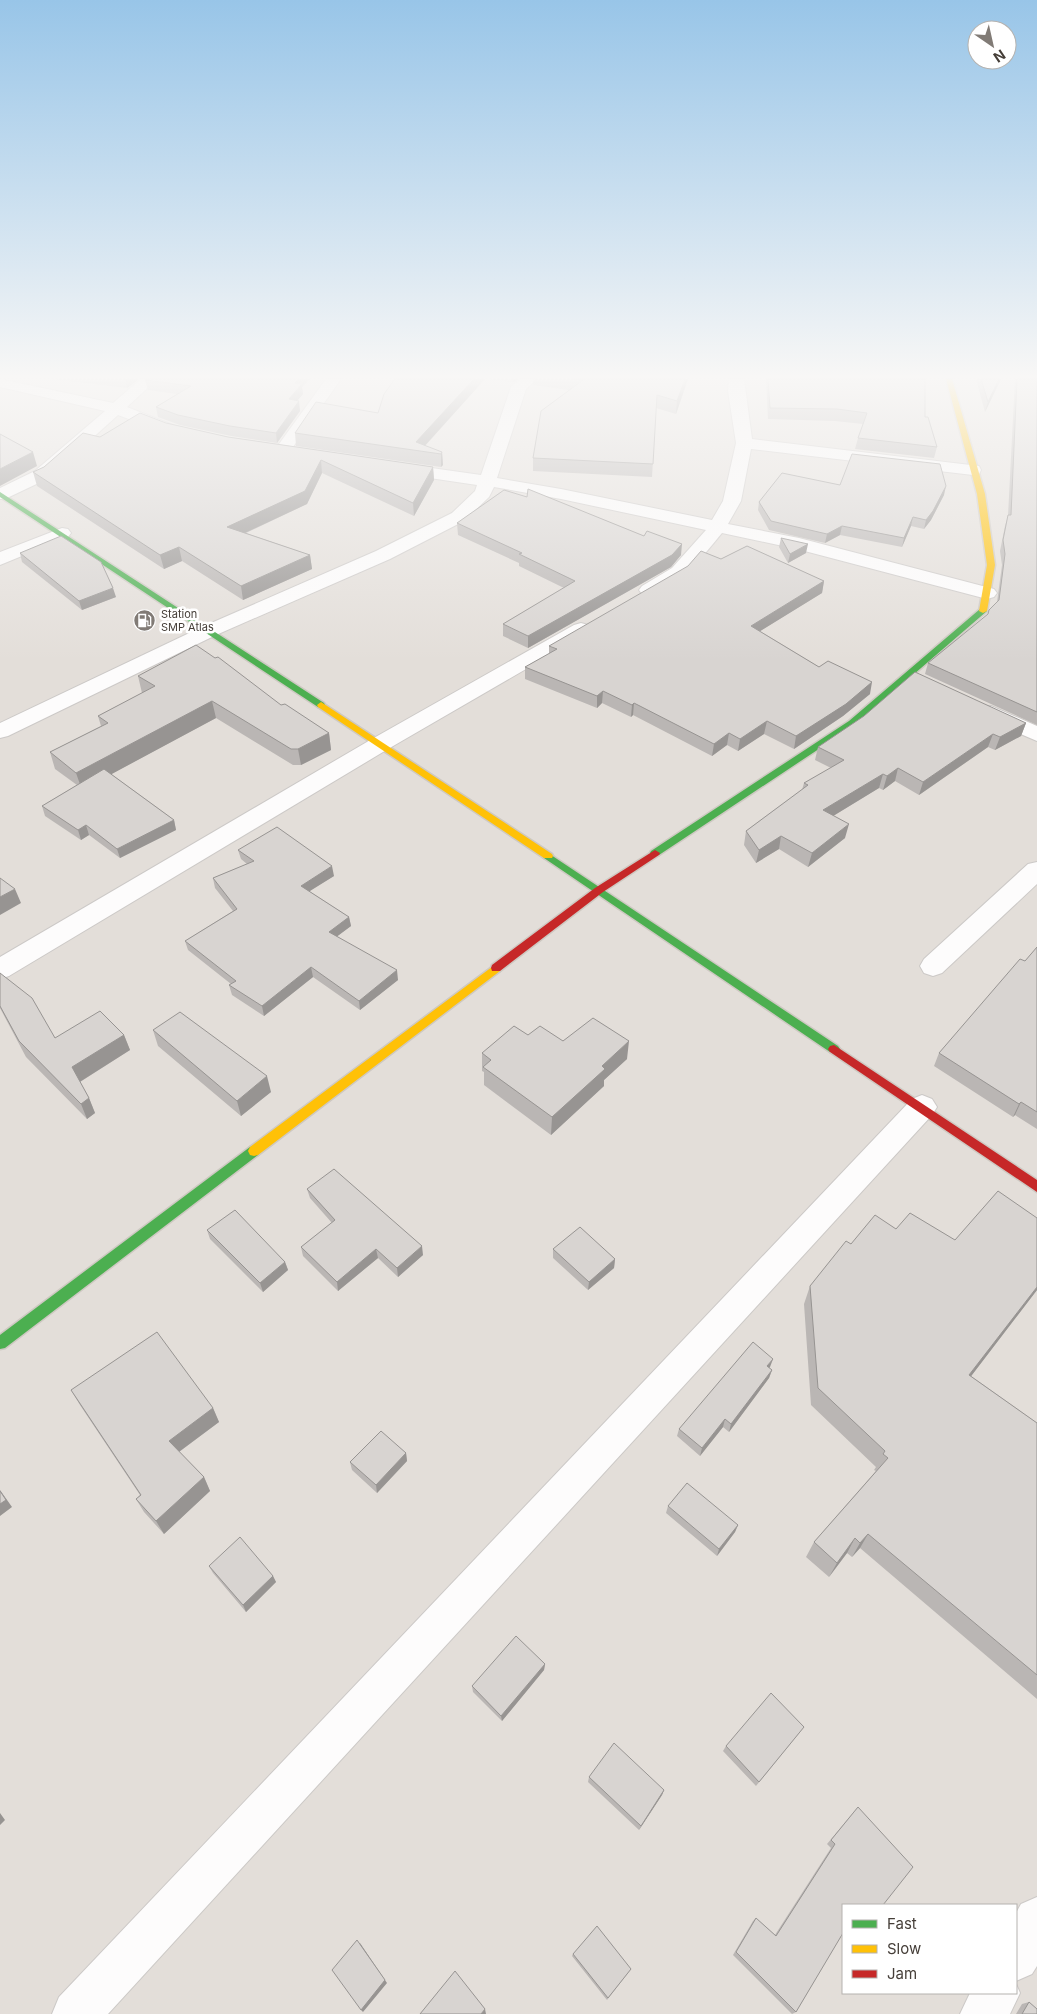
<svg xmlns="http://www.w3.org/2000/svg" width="1037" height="2014" font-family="Inter,sans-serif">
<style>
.residential{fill:#e3ded9;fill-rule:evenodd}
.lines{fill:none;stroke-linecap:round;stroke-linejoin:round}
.street-casing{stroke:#ccc9c7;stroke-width:2}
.fast-casing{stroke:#cec9c2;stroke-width:3}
.slow-casing{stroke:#cec9c2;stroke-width:3}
.jam-casing{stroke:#cec9c2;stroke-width:3}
.street{fill:#fdfcfc;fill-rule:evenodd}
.fast{fill:#4caf50;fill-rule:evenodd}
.slow{fill:#ffc107;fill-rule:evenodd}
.jam{fill:#c62828;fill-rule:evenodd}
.wall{fill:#bab6b4}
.shaded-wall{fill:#979492}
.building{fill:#d8d4d1;stroke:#979492}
.labels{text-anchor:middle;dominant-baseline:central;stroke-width:5;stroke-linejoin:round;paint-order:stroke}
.far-poi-label{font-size:11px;fill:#453e38;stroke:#fff;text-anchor:start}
</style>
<rect width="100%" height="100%" fill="#f0edea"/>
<!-- residential -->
<path class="residential" d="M 0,379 L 1037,379 L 1037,2014 L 0,2014 ZM 843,1905 L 1016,1905 L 1016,1993 L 843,1993 Z"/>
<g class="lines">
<defs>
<path id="street" d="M 0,379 L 113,403 L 141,379 L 157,379 L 127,407 L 175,426 L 177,429 L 175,432 L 169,434 L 118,415 L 47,479 L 7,498 L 0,499 L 0,488 L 35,471 L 105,411 L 0,387 Z
M 326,379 L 341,379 L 288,454 L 276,454 L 274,451 Z
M 520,379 L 537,379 L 526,389 L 497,478 L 561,489 L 712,520 L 723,501 L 736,443 L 728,391 L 729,379 L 744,379 L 752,439 L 979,466 L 981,470 L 979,474 L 973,475 L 751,449 L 741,501 L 728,524 L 799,538 L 994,589 L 997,593 L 994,597 L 987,599 L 797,549 L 722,533 C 706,552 670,601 642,594 L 639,590 L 642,586 L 672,568 L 706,530 L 561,499 L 494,487 L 489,497 L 464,521 L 390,559 L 216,635 L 8,736 L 0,738 L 0,723 L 202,627 L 376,551 L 452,513 L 475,491 L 477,485 L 396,473 L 390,472 L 388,468 L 390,464 L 396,463 L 481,475 L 511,387 Z
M 62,528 L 68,529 L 71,533 L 68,537 L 0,565 L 0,552 Z
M 581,623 L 588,625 L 591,629 L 588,633 L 388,749 L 9,976 L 0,979 L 0,957 L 372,739 L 574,625 Z
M 991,706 L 1037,726 L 1037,741 L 983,718 L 980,713 L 983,708 Z
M 1037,862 L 1037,884 L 942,973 L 933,976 L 924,973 L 920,966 L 924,959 L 1028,864 Z
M 922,1095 L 932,1099 L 937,1107 L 932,1115 L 108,2014 L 52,2014 L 59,1997 L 912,1099 Z
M 1037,1897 L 1037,1966 L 1032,1974 L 1016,1981 L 1016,1913 L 1021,1904 Z
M 1016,1984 L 1020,1993 L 1010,2014 L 960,2014 L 970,1993 L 1016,1993 Z"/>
<path id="fast" d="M 0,492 L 324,703 L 325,705 L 321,708 L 318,707 L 0,497 Z
M 980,609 L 987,611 L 855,725 L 659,855 L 651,855 L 650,853 L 651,851 L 849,721 Z
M 548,853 L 838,1046 L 840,1049 L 838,1052 L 830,1052 L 544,858 L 543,856 L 544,854 Z
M 254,1146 L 258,1147 L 260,1151 L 258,1155 L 5,1348 L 0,1349 L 0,1335 L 250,1147 Z"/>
<path id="slow" d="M 946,379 L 952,379 L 985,494 L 995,565 L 987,611 L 983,613 L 979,611 L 987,565 L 977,494 Z
M 321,702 L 552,854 L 553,856 L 552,858 L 544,858 L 318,707 L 317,705 Z
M 496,964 L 500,965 L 501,968 L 500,971 L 258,1155 L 254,1156 L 250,1155 L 248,1151 L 250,1147 Z"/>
<path id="jam" d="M 655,850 L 660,853 L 659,855 L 603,892 L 500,971 L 492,971 L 491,968 L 492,965 L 595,888 Z
M 834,1045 L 1037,1180 L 1037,1192 L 830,1052 L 828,1049 L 830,1046 Z"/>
</defs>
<!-- street casing -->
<use href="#street" class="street-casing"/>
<!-- fast casing -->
<use href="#fast" class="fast-casing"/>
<!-- slow casing -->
<use href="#slow" class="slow-casing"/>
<!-- jam casing -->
<use href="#jam" class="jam-casing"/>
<!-- street -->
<use href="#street" class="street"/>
<!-- fast -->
<use href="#fast" class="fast"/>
<!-- slow -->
<use href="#slow" class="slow"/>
<!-- jam -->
<use href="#jam" class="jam"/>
</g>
<!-- wall -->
<path class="wall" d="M 52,379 L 139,379 L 127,388 Z
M 147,379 L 310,379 L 302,387 L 303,394 L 297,401 L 300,411 L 277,443 L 231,436 L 180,425 L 158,417 L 156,407 L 177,394 L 148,390 L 145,380 Z
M 395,379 L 485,379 L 425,446 L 442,452 L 443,465 L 441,467 L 296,446 L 295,433 L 378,413 Z
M 487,379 L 518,379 L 513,382 Z
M 533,379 L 688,379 L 676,414 L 656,408 L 652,477 L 533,471 L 533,458 L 569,390 L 533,385 Z
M 766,379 L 925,379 L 925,417 L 937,447 L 934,458 L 855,449 L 858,438 L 863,424 L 835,421 L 768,419 Z
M 976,379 L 1001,379 L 985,412 Z
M 1015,379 L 1037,379 L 1037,725 L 925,674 L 928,663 L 988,615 L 989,610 L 997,602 L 1002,565 L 1000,551 L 1005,526 L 1008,516 Z
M 166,423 L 228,437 L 433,467 L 434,480 L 414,516 L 322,473 L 307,504 L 246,533 L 310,555 L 312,569 L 243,600 L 182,561 L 164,569 L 37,486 L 33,472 L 44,467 L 100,437 Z
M 840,485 L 944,495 L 931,520 L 924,529 L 911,526 L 902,547 L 840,535 L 825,543 L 769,530 L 758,510 L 759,502 Z
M 457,523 L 681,555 L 671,567 L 528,648 L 503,636 L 503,624 L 564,588 L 519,566 L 519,563 L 458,535 Z
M 781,538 L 806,553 L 788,563 L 779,547 Z
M 20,553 L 116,597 L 82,610 L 22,562 Z
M 721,559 L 824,581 L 822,593 L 760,631 L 819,667 L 870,694 L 843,716 L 794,749 L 764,734 L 738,751 L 727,745 L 712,756 L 633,715 L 631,717 L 602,703 L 597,708 L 525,679 L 525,667 L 549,654 L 549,646 Z
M 138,676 L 281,705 L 329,733 L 331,750 L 301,765 L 293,765 L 216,718 L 111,774 L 174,820 L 176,830 L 120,858 L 89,835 L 81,840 L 45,816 L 42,806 L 77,785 L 55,769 L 50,752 L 101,726 L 98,716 L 142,693 Z
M 1026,723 L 1021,736 L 995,750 L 988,747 L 919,795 L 895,781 L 883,790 L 879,788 L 833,816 L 845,838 L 808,867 L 779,849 L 756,863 L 744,845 L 746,831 L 802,790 L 804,783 L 831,768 L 815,760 L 818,747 Z
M 238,850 L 334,876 L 309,891 L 349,917 L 351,926 L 337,936 L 398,980 L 360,1010 L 313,977 L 264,1016 L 232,995 L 229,985 L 231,984 L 188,950 L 185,941 L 233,911 L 215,888 L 213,878 L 247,864 L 241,859 Z
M 1037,947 L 1037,1129 L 1015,1115 L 1013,1117 L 934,1066 L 939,1053 L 1025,961 Z
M 0,973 L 55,1038 L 124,1035 L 130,1050 L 80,1082 L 89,1098 L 95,1113 L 87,1119 L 26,1057 L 0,1008 Z
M 153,1030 L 271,1092 L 241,1116 L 158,1046 Z
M 528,1035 L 563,1041 L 627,1059 L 604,1080 L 604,1086 L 551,1135 L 484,1085 L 484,1072 L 482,1071 L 482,1053 Z
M 307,1189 L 423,1255 L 398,1277 L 378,1258 L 338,1291 L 303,1256 L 301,1247 L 332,1223 L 310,1198 Z
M 896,1229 L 1037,1290 L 971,1376 L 1037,1423 L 1037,1699 L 860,1548 L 852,1557 L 847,1553 L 829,1577 L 806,1557 L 814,1542 L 876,1471 L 874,1470 L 876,1467 L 811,1405 L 804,1304 L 810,1286 L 851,1244 Z
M 207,1230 L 285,1262 L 288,1270 L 263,1292 L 210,1239 Z
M 553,1249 L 615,1259 L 614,1268 L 588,1290 L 553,1258 Z
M 770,1367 L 769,1368 L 772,1370 L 769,1378 L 729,1432 L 723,1427 L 700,1456 L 677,1436 L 679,1429 Z
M 71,1390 L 213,1408 L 219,1422 L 179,1452 L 204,1477 L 210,1491 L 164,1534 L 144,1512 L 136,1499 L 140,1495 L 80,1405 Z
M 406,1453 L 407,1461 L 377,1493 L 352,1470 L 350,1462 Z
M 668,1506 L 738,1525 L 735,1532 L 717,1556 L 666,1513 Z
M 209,1566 L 273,1576 L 276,1582 L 246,1612 L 213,1573 Z
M 545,1664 L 544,1670 L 502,1721 L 473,1692 L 472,1686 Z
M 804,1727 L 756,1786 L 723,1751 L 726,1746 Z
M 589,1777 L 664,1790 L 662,1795 L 639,1830 L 588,1782 Z
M 858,1807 L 843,1905 L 843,1935 L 842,1934 L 796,2012 L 792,2014 L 733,1955 L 753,1921 L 756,1918 L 775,1935 L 831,1848 L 827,1844 Z
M 573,1954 L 631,1969 L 607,2000 L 572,1956 Z
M 1029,2002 L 1037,2014 L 1016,2014 L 1022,2004 Z"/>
<!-- shaded-wall -->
<path class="shaded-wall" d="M 125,379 L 139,379 L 127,388 Z
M 299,379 L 310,379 L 302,387 L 303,394 L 290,409 L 289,399 L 295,383 Z
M 474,379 L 485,379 L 420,451 L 416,442 Z
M 513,379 L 518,379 L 513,382 Z
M 685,379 L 688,379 L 676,414 L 677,401 Z
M 999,379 L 1001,379 L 985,412 L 988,402 Z
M 299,401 L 300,411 L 277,443 L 276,433 Z
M 33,452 L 37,466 L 0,486 L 0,469 Z
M 442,452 L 443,465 L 441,467 L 441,454 Z
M 321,460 L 322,473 L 307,504 L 230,540 L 227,527 Z
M 433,467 L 434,480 L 414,516 L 413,503 Z
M 946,486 L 944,495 L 931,520 L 924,529 L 926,520 Z
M 913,517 L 911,526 L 902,547 L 904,538 Z
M 842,526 L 840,535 L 825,543 L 827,534 Z
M 682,544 L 681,555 L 671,567 L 528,648 L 528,636 Z
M 808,544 L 806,553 L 788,563 L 790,554 Z
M 179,547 L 182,561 L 164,569 L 160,555 Z
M 310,555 L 312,569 L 243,600 L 241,586 Z
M 824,581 L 822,593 L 749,638 L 751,626 Z
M 113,588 L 116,597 L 82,610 L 79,601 Z
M 872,682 L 870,694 L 843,716 L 794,749 L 796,736 Z
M 603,691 L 602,703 L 597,708 L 597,696 Z
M 212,701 L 216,718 L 82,790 L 76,773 Z
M 634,703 L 633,715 L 631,717 L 632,705 Z
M 767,721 L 764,734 L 738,751 L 740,739 Z
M 1026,723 L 1021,736 L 995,750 L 1000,737 Z
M 329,733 L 331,750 L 301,765 L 298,749 Z
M 729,733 L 727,745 L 712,756 L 714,744 Z
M 993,734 L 988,747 L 919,795 L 923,782 Z
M 898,768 L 895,781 L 883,790 L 887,776 Z
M 883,774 L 879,788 L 820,824 L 823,810 Z
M 174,820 L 176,830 L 120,858 L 117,849 Z
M 849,824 L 845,838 L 808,867 L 812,853 Z
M 86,825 L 89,835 L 81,840 L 78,830 Z
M 781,836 L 779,849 L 756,863 L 759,850 Z
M 332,866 L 334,876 L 302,896 L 301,886 Z
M 15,889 L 21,903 L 0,915 L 0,897 Z
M 349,917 L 351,926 L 331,941 L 329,932 Z
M 311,967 L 313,977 L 264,1016 L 262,1006 Z
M 397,970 L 398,980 L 360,1010 L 359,1001 Z
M 124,1035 L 130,1050 L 78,1083 L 72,1067 Z
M 629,1041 L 627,1059 L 604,1080 L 604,1086 L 551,1135 L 552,1117 L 602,1066 Z
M 267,1076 L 271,1092 L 241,1116 L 237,1101 Z
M 89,1098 L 95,1113 L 87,1119 L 81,1104 Z
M 1021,1102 L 1015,1115 L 1013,1117 L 1019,1104 Z
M 422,1246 L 423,1255 L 398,1277 L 397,1268 Z
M 376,1249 L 378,1258 L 338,1291 L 337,1282 Z
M 615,1259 L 614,1268 L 588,1290 L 589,1282 Z
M 285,1262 L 288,1270 L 263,1292 L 260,1283 Z
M 1037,1287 L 1037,1290 L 959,1392 L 969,1375 Z
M 773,1359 L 770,1367 L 764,1375 L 767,1366 Z
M 772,1370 L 769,1378 L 729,1432 L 731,1424 Z
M 213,1408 L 219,1422 L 176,1454 L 169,1441 Z
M 725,1419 L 723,1427 L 700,1456 L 702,1448 Z
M 406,1453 L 407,1461 L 377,1493 L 376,1485 Z
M 204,1477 L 210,1491 L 164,1534 L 156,1521 Z
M 0,1490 L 12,1507 L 0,1516 Z
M 738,1525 L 735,1532 L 717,1556 L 719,1549 Z
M 868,1534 L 860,1548 L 852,1557 L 860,1543 Z
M 855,1538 L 847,1553 L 829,1577 L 837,1563 Z
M 273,1576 L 276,1582 L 246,1612 L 243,1605 Z
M 545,1664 L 544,1670 L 502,1721 L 501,1716 Z
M 664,1790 L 662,1795 L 639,1830 L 641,1826 Z
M 0,1813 L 5,1820 L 0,1825 Z
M 360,1943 L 387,1983 L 363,2012 L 361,2010 Z
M 485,2009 L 486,2014 L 481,2014 Z"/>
<!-- building -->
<path class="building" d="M 147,379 L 299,379 L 295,383 L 302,384 L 289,399 L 299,401 L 276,433 L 230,426 L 178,415 L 156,407 L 191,386 L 145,380 Z
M 395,379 L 474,379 L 416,442 L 442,452 L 441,454 L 295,433 L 316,402 L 378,413 L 384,394 Z
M 574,379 L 685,379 L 677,401 L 657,395 L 653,464 L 533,458 L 541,411 L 583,380 Z
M 768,379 L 925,379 L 925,417 L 928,417 L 937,447 L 858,438 L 867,413 L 837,409 L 770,408 Z
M 981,379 L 999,379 L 988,402 Z
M 1017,379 L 1037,379 L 1037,712 L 928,663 L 988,614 L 989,610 L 999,600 L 1005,554 L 1003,540 L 1008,515 L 1011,515 Z
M 140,413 L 166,423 L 228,437 L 433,467 L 413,503 L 321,460 L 305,491 L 227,527 L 310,555 L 241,586 L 179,547 L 160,555 L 33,472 L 44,467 L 83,433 L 100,437 Z
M 0,434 L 33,452 L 0,469 Z
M 852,454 L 940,464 L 946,486 L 933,511 L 926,520 L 913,517 L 904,538 L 842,526 L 827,534 L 771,521 L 759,502 L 782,473 L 840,485 Z
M 528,489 L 644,536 L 647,531 L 682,544 L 672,555 L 528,636 L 503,624 L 575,581 L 519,554 L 522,553 L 457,523 L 504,490 L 527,497 Z
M 61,536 L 101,562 L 113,588 L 79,601 L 20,553 Z
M 781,538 L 808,544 L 790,554 Z
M 747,546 L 824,581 L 751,626 L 819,667 L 828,661 L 872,682 L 846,704 L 796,736 L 767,721 L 740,739 L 729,733 L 714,744 L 634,703 L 632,705 L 603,691 L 597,696 L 525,667 L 557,649 L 549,646 L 688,566 L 701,551 L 721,559 Z
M 196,645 L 215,658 L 218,657 L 281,705 L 285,704 L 329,733 L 298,749 L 291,749 L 212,701 L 76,773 L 50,752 L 108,723 L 98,716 L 155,686 L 138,676 Z
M 915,672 L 1026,723 L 1000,737 L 993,734 L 923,782 L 898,768 L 887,776 L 883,774 L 823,810 L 849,824 L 812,853 L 781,836 L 759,850 L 746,831 L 808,785 L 804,783 L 844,760 L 818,747 L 864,716 Z
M 104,769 L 174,820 L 117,849 L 86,825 L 78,830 L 42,806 Z
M 277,827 L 332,866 L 301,886 L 349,917 L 329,932 L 397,970 L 359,1001 L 311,967 L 262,1006 L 229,985 L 236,981 L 185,941 L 237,909 L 213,878 L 254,861 L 238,850 Z
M 0,878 L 15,889 L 0,897 Z
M 1037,947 L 1037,1112 L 1021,1102 L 1019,1104 L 939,1053 L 1020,959 L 1025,961 Z
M 0,973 L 32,998 L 55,1038 L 100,1011 L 124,1035 L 72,1067 L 89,1098 L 81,1104 L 19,1041 L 0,1006 Z
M 180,1012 L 267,1076 L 237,1101 L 153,1030 Z
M 593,1018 L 629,1041 L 602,1066 L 605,1069 L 552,1117 L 483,1067 L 491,1060 L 482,1053 L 514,1026 L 528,1035 L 540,1026 L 563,1041 Z
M 334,1169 L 422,1246 L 397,1268 L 376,1249 L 337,1282 L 301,1247 L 335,1220 L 307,1189 Z
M 998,1191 L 1037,1218 L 1037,1287 L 969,1375 L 1037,1423 L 1037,1675 L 868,1534 L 860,1543 L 855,1538 L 837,1563 L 814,1542 L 888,1458 L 883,1454 L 885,1451 L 818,1388 L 810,1286 L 846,1241 L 851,1244 L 875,1215 L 896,1229 L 910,1213 L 955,1240 Z
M 235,1210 L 285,1262 L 260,1283 L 207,1230 Z
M 580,1227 L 615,1259 L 589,1282 L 553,1249 Z
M 157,1332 L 213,1408 L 169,1441 L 204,1477 L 156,1521 L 136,1499 L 141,1495 L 71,1390 Z
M 753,1342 L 773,1359 L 767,1366 L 772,1370 L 731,1424 L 725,1419 L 702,1448 L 679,1429 Z
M 381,1431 L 406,1453 L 376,1485 L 350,1462 Z
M 687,1483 L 738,1525 L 719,1549 L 668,1506 Z
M 0,1491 L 6,1500 L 0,1504 Z
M 240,1537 L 273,1576 L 243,1605 L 209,1566 Z
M 516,1636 L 545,1664 L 501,1716 L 472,1686 Z
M 771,1693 L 804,1727 L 759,1782 L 726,1746 Z
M 614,1743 L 664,1790 L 641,1826 L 589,1777 Z
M 858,1807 L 913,1867 L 883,1905 L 843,1905 L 843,1933 L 796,2012 L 736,1952 L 756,1918 L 776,1936 L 835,1844 L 831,1840 Z
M 597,1926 L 631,1969 L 608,1998 L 573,1954 Z
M 357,1940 L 385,1980 L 361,2010 L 332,1970 Z
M 455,1971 L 485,2009 L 481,2014 L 420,2014 Z
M 1029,2002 L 1037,2009 L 1037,2014 L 1022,2014 Z"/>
<!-- sky -->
<linearGradient id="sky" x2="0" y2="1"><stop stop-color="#98c5e8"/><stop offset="0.57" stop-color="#f8f7f6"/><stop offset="1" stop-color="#f8f7f6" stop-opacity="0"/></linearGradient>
<rect width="1037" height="661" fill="url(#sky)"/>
<!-- icons -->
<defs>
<symbol id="fuel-disc" viewBox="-11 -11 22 22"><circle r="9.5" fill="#817b76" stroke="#fff"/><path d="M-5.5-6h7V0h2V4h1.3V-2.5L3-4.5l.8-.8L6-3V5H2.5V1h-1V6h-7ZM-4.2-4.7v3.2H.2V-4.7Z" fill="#fff"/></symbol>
</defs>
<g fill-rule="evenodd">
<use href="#fuel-disc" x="132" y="608" width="25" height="25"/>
</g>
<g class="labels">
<!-- far-poi labels -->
<g class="far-poi-label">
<text x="161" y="614">Station<tspan x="161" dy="13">SMP Atlas</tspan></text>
</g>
</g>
<!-- legend -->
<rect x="842" y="1904" width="175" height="90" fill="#ffffff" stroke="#b5b2af"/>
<rect x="852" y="1920" width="25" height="8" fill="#4caf50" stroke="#b5b2af"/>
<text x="887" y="1929" font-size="15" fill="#453e38">Fast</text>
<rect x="852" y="1945" width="25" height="8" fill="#ffc107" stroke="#b5b2af"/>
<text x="887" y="1954" font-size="15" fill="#453e38">Slow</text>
<rect x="852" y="1970" width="25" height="8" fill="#c62828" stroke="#b5b2af"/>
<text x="887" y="1979" font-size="15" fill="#453e38">Jam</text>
<!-- north arrow -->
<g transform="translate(992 45) rotate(146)"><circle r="24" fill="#ffffff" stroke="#b5b2af"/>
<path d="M0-4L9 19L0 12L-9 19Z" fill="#817b76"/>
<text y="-8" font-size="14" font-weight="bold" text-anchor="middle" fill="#453e38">N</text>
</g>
</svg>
